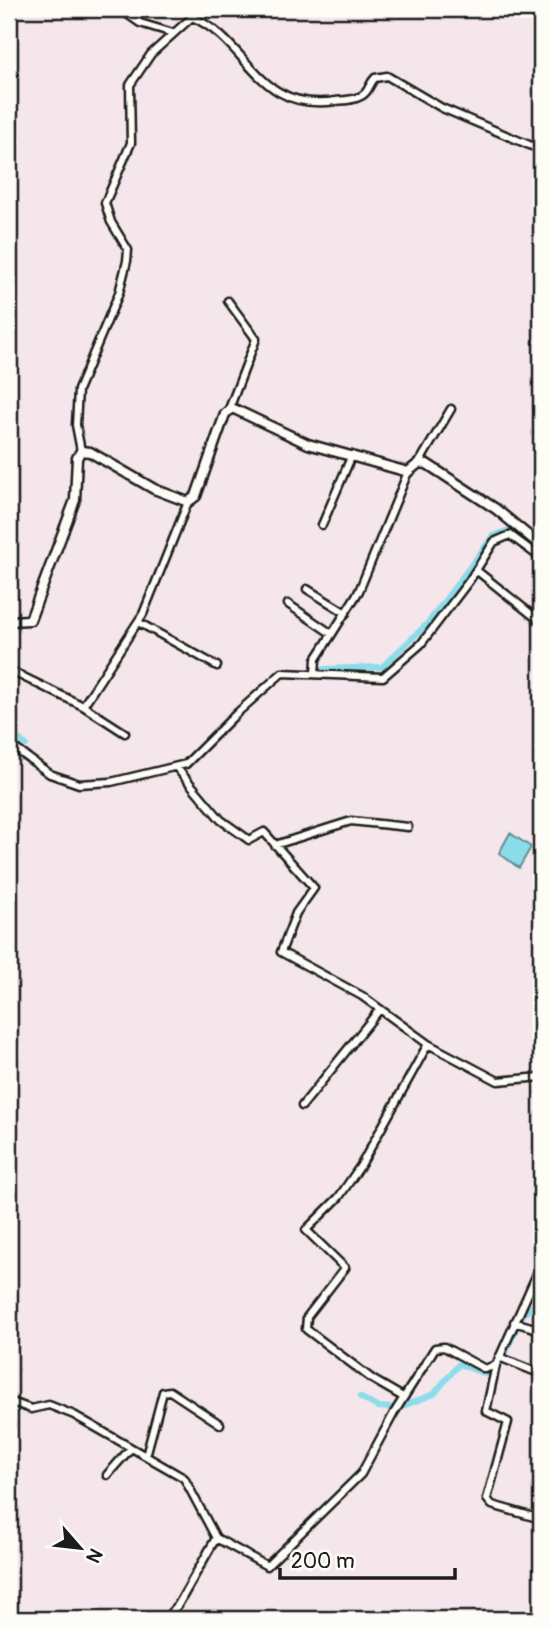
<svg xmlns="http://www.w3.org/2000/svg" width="550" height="1628" font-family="Pangolin,sans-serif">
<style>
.water{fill:#8cdce9;stroke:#5f8f97;stroke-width:2}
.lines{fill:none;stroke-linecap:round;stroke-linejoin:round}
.canal{stroke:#8cdce9;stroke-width:6}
.minor-casing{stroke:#1c1c1c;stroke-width:11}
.major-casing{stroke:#1c1c1c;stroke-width:13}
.minor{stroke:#fdfcf7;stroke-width:6}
.major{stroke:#fdfcf7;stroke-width:8}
</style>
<rect width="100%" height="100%" fill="#f5e6ec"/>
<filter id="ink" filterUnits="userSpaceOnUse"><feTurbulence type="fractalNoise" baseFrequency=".0143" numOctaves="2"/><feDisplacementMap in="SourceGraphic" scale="14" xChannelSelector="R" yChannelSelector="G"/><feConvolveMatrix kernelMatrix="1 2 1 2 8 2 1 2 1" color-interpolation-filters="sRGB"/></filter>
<g filter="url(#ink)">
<!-- water -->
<path class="water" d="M 510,833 L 531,847 L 519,868 L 499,853 Z"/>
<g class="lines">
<!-- canal -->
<path class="canal" d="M 324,669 L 382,667 L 427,624 L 493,536 L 512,529 L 541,554
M 9,732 L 26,745
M 360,1397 L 377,1407 L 398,1408 L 434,1394 L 459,1364 L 488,1375 L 502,1360 L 523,1314 L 541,1301"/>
<defs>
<path id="minor" d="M 120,9 L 140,23 L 173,33
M 192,17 C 250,42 256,113 336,101 C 345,100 360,100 366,92 C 370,87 370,83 375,78 L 387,76 L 442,108 L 541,150
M 228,301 L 256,339 L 229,409
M 81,451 L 76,425 L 78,390 L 119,293 L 127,261 L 128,250 L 111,222 L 105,203 L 131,143 L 130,85 L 151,54 L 192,17 L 193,9
M 419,463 L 451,409
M 322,525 L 352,455
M 476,570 L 541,622
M 307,589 L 346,613
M 288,604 L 332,634 L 316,659 L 315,674
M 138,622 L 217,666
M 332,634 L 359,591 L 408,472
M 9,670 L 83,706 L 125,733
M 83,706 L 143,614 L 188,502
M 9,744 L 50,774 L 79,784 L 111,782 L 186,764 L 237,713 L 282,673 L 383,677 L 421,644 L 469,581 L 494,542 L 510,535 L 541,558
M 176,767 L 221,820 L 249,840 L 264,832 L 314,888 L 296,913 L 281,952 L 362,996 L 428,1044
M 275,845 L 351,821 L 408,827
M 302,1106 L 380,1009
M 514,1322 L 541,1330
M 499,1357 L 541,1374
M 496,1365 L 486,1411 L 508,1422 L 487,1499 L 492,1505 L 541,1519
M 403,1397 L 372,1379 L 306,1329 L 307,1317 L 345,1268 L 306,1230 L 339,1197 L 361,1165 L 428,1044 L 498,1081 L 541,1077
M 9,1401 L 31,1409 L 49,1405 L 74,1415 L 184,1478 L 216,1538 L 267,1566 L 361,1474 L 394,1413 L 435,1348 L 444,1347 L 485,1369 L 496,1365 L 541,1265
M 146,1456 L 163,1392 L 170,1391 L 220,1424
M 107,1475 L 131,1448
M 165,1619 L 178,1605 L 216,1538"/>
<path id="major" d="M 9,621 L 30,620 L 75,500 L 77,458 L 81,451 L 90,452 L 154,489 L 188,502 L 196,496 L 225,414 L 232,408 L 308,444 L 408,472 L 419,463 L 427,464 L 496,509 L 541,546"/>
</defs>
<!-- minor casing -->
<use href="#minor" class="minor-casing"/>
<!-- major casing -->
<use href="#major" class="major-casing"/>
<!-- minor -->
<use href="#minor" class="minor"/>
<!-- major -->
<use href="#major" class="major"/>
</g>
</g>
<!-- margin -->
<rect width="550" height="1628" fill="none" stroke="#fdfcf7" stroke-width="35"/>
<rect x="18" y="18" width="515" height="1593" fill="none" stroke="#1c1c1c" stroke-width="2.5" filter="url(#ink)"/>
<!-- north arrow -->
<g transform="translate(80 1548) rotate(118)" stroke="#fdfcf7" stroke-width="5" paint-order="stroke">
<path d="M0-5L12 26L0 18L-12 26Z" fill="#1c1c1c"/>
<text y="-10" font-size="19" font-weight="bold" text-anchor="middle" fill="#1c1c1c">N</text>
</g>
<!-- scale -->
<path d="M280 1568v10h175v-10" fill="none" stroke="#1c1c1c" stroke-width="3.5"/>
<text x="291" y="1568" font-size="21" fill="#1c1c1c" stroke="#fdfcf7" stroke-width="5" paint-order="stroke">200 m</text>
</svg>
